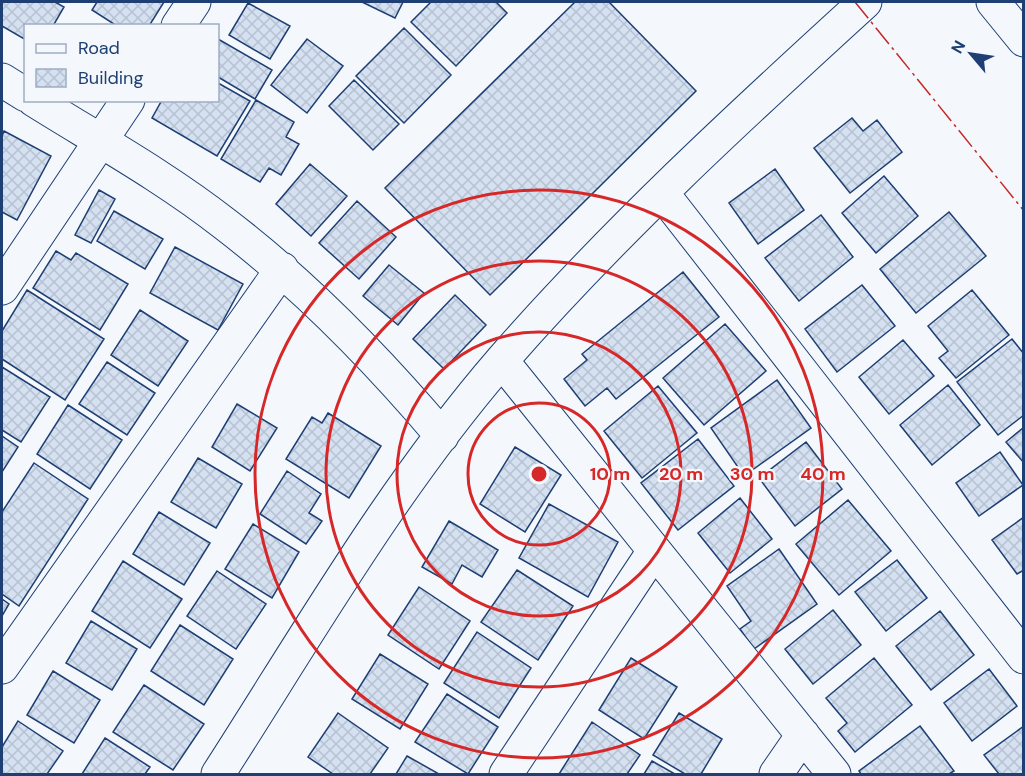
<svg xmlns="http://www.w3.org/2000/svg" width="1025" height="776" font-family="'DM Sans',sans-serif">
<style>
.building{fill:url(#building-cross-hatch);stroke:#1d3f73;stroke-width:1.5}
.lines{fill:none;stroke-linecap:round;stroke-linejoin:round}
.minor-casing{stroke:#1d3f73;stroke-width:35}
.trunk-casing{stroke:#1d3f73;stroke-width:35}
.minor{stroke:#f4f7fb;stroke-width:33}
.trunk{stroke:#f4f7fb;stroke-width:33}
.power{stroke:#c62828;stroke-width:1.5;stroke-dasharray:21 4.5 3 4.5;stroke-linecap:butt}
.ring{fill:none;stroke:#d62828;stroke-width:3}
.centre{fill:#d62828;stroke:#f4f7fb;stroke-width:3}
.ring-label{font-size:18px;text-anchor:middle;font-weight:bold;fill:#d62828;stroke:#f4f7fb;stroke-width:4.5;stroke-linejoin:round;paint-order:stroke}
</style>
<defs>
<pattern id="building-cross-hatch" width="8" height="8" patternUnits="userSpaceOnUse" patternTransform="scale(1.5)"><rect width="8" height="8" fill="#d5e0f0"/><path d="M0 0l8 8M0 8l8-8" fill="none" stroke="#b6c1d1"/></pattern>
</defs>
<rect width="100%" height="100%" fill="#f4f7fb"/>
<!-- building -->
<path class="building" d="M 2,2 L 55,2 L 64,7 L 53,26 L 26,26 L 26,40 L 2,26 Z
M 97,2 L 164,2 L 149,26 L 117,26 L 92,10 Z
M 362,2 L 403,2 L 395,18 Z
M 431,2 L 496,2 L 507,13 L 456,66 L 411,22 Z
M 575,2 L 609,2 L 696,91 L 490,295 L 385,188 Z
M 248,3 L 290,26 L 270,59 L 229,35 Z
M 404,28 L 451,75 L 404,123 L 356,76 Z
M 218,39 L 272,70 L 255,99 L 218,77 Z
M 307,39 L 343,66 L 307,113 L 271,85 Z
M 354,80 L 399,124 L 373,150 L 329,106 Z
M 218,83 L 250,101 L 217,156 L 152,118 L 162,100 L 218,100 Z
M 256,100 L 294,122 L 286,137 L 299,144 L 281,175 L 269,168 L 260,182 L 221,159 Z
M 852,118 L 863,131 L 877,120 L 902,152 L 850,193 L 814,148 Z
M 4,131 L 51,156 L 17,220 L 2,212 L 2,136 Z
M 310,164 L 347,196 L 311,236 L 276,204 Z
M 775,169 L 804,210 L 758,244 L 729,203 Z
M 884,176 L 918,216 L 876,253 L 842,213 Z
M 99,190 L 115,199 L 91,243 L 75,235 Z
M 357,201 L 396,237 L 359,279 L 319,243 Z
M 114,211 L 163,239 L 145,269 L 97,241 Z
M 949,212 L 986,256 L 916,313 L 880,269 Z
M 821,215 L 853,257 L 799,301 L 765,258 Z
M 175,247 L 243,284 L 218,330 L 150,293 Z
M 56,251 L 71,260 L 76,253 L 128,284 L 100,330 L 33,288 Z
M 389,265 L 424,293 L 398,325 L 363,296 Z
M 683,272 L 719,317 L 616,399 L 607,388 L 585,406 L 564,379 L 587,360 L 582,354 Z
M 862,285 L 895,326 L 837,372 L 805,329 Z
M 27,290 L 104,339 L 65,400 L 2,359 L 2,331 Z
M 972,290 L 1009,335 L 956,378 L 939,358 L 948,351 L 928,326 Z
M 455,295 L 486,325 L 444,369 L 413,339 Z
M 140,310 L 188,341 L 158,386 L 111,355 Z
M 725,324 L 766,371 L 704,425 L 663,378 Z
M 1012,339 L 1024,354 L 1024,415 L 998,435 L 957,382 Z
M 903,340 L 934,376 L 889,414 L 859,377 Z
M 107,362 L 155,393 L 127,435 L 79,404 Z
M 2,367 L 50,397 L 21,442 L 2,430 Z
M 777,380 L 811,428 L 744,476 L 711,428 Z
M 948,385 L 980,425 L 932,465 L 900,425 Z
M 658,386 L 697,433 L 642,478 L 604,431 Z
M 237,404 L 277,428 L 250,471 L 212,447 Z
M 68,405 L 122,440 L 90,489 L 37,454 Z
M 328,413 L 381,446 L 349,498 L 286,459 L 312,417 L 322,423 Z
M 1024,427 L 1024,463 L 1006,442 Z
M 2,436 L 18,447 L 2,472 Z
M 698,439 L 734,486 L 678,530 L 641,483 Z
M 806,442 L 842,489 L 795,526 L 759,478 Z
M 515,447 L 561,475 L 525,532 L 480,504 Z
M 1000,452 L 1023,485 L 979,516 L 956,483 Z
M 198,458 L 242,484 L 216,528 L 171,502 Z
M 34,463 L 88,499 L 19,606 L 2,594 L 2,512 Z
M 287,471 L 321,494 L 309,513 L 322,521 L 306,544 L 260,514 Z
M 740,498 L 772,539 L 730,573 L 698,533 Z
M 848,500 L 891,551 L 839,595 L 796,544 Z
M 549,504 L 618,542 L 588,597 L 519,558 Z
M 159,512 L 210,543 L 184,585 L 133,554 Z
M 1024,517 L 1024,570 L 1017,574 L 992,540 Z
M 449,521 L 498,550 L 482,577 L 462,565 L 452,584 L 422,567 Z
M 253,524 L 299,552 L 272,598 L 225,569 Z
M 779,549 L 817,604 L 754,649 L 740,629 L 751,621 L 727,586 Z
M 897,560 L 927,598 L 886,631 L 855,592 Z
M 123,561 L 182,599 L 150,648 L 92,611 Z
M 517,570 L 573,606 L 538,660 L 481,622 Z
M 217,571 L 266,604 L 236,649 L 187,616 Z
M 419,587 L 470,621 L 439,669 L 388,635 Z
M 2,599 L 9,604 L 2,616 Z
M 833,610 L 861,645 L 813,684 L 785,649 Z
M 940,611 L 974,655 L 931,690 L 896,646 Z
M 91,621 L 137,649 L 112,690 L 66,663 Z
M 180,625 L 233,659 L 204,705 L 151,671 Z
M 477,632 L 531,668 L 499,718 L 444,683 Z
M 380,654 L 428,684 L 400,729 L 352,699 Z
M 631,658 L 677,687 L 644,739 L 599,710 Z
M 874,658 L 912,705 L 855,752 L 838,731 L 847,723 L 826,698 Z
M 989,669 L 1017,706 L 972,741 L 944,703 Z
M 53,671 L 100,700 L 74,743 L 27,715 Z
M 144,685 L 204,724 L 173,770 L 113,732 Z
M 447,694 L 498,727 L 468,774 L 415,742 Z
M 338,713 L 388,748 L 370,774 L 333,774 L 308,757 Z
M 679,713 L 722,739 L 701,774 L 685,774 L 653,755 Z
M 18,721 L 63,751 L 47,774 L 2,774 L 2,747 Z
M 592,722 L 640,755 L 627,774 L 559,774 Z
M 920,726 L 954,771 L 949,774 L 861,774 L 859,771 Z
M 1024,726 L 1024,774 L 999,774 L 984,755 Z
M 105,738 L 150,767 L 145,774 L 82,774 Z
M 407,756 L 439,774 L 396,774 Z
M 652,761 L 675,774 L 644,774 Z"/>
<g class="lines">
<defs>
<path id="minor" d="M 178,26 L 194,2
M 2,80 L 26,95
M 34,100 C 98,140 165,177 225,224 C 306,286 376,358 442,436
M 662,193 L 1024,657
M 2,288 L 128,100
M 502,361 L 834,774
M 2,667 L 282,269
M 218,774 C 308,634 393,486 503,359 C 614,232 740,116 865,2
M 506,774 L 654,551
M 776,774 L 803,735"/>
<path id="trunk" d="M 993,2 L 1024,40"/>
</defs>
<!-- minor casing -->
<use href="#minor" class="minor-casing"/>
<!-- trunk casing -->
<use href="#trunk" class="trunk-casing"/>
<!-- minor -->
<use href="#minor" class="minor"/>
<!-- trunk -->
<use href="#trunk" class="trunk"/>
<!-- power -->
<path class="power" d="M 855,2 L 1024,211"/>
</g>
<!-- distance rings -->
<g class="ring">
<circle cx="539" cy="474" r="71"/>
<circle cx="539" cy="474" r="142"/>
<circle cx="539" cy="474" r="213"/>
<circle cx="539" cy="474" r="284"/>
</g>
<circle cx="539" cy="474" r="9" class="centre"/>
<g class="ring-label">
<text x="610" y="480">10 m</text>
<text x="681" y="480">20 m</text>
<text x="752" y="480">30 m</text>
<text x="823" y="480">40 m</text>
</g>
<!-- border -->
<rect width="1025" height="776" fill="none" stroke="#1d3f73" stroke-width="6"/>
<!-- legend -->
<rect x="24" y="24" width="195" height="78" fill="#f4f7fb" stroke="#9eadc5" stroke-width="1.5"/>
<rect x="36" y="44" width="30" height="9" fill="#f4f7fb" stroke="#9eadc5" stroke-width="1.5"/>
<text x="78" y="54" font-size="18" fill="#1d3f73">Road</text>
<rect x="36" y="69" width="30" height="18" fill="url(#building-cross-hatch)" stroke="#9eadc5" stroke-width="1.5"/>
<text x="78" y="84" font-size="18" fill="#1d3f73">Building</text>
<!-- north arrow -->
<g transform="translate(971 54) rotate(299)" stroke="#f4f7fb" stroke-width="4.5" paint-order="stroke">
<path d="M0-4.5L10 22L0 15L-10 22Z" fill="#1d3f73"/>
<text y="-9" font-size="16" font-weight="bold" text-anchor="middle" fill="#1d3f73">N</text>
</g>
</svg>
